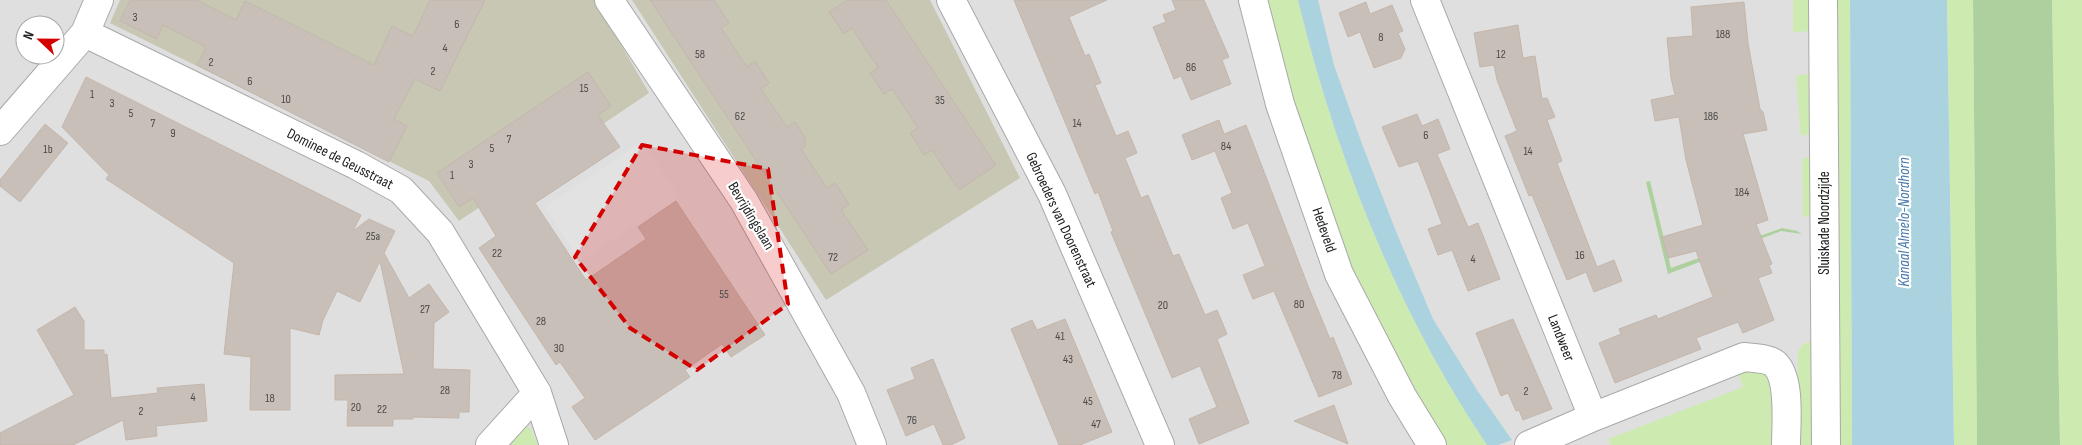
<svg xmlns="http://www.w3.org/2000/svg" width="2082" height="445" font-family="'Sofia Sans Condensed',sans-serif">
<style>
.residential{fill:#e0dfdf;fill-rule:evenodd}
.construction{fill:#c7c7b4}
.grass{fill:#cdebb0}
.forest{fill:#add19e}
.parking{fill:#e2e2e2}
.water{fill:#aad3df}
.building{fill:#c7bfb8;stroke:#c4b6ab}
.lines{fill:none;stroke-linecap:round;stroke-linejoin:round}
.minor-casing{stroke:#a9a9a9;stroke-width:30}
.minor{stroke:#fff;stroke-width:28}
.marked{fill:#d40000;fill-opacity:0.2;stroke:#d40000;stroke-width:4;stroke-dasharray:10 6;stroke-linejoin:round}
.labels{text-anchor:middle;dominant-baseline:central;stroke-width:4.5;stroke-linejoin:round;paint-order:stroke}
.number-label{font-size:12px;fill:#4b4948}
.street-label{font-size:15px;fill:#222;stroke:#fff}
.water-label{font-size:16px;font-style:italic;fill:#4a7aab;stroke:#fff}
</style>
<rect width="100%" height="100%" fill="#f2efe9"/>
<!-- residential -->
<path class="residential" d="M 0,0 L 1841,0 L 1842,128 L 1798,445 L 0,445 ZM 25,25 L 55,25 L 55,55 L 25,55 Z"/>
<!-- construction -->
<path class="construction" d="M 120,0 L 595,0 L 649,93 L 459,221 L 429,181 L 110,23 Z
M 632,0 L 930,0 L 1020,178 L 826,300 Z"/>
<!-- grass -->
<path class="grass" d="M 1260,0 L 1298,0 C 1336,157 1397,311 1487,445 L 1447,445 L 1422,406 L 1377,324 L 1341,245 Z
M 1793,0 L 1817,0 L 1817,31 L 1793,32 Z
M 1836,0 L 1850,0 L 1852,445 L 1838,445 Z
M 1947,0 L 1973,0 L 1977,445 L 1954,445 Z
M 2052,0 L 2082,0 L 2082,445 L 2060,445 Z
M 1817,72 L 1817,132 L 1801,136 L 1796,76 Z
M 1817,155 L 1817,219 L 1803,216 L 1802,159 Z
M 1812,341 L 1818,445 L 1798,445 L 1798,351 L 1803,344 Z
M 1747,371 C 1759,372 1766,373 1773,383 L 1776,445 L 1611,445 L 1608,439 L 1743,387 L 1739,375 Z
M 525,426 L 531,429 L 538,445 L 511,445 L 519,431 Z"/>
<!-- forest -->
<path class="forest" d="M 1973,0 L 2052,0 L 2060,445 L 1977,445 Z
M 1650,181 L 1671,268 L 1782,228 L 1797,231 L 1802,234 L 1781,231 L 1668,274 L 1646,182 Z"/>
<!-- parking -->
<path class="parking" d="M 642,142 L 679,196 L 580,261 L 545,207 Z"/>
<!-- water -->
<path class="water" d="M 1298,0 L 1318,0 L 1334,65 L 1362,144 L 1395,229 L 1433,319 L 1477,390 L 1512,440 L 1498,445 L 1487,445 C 1397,311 1336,157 1298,0 Z
M 1850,0 L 1947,0 L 1954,445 L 1852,445 Z"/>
<!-- building -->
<path class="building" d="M 130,0 L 197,0 L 236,20 L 245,1 L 374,65 L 392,26 L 413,36 L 430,0 L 485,0 L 440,91 L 415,79 L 394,119 L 407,126 L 389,162 L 197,65 L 206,47 L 163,25 L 157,39 L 120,21 Z
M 650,0 L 714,0 L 729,23 L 721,28 L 747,67 L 755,61 L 769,83 L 761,89 L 787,127 L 795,122 L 805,138 L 805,146 L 801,149 L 827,188 L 835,183 L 849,204 L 841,210 L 868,250 L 831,274 Z
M 847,0 L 886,0 L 996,165 L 959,190 L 932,150 L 924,155 L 910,133 L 918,128 L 905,108 L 892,89 L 884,94 L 870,73 L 878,67 L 865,48 L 852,28 L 844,34 L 829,12 Z
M 1014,0 L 1107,0 L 1069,17 L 1085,56 L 1089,54 L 1101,83 L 1095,85 L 1116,136 L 1128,131 L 1137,153 L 1125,158 L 1141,198 L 1148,195 L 1173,256 L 1179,254 L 1205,315 L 1217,310 L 1227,334 L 1217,339 L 1249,423 L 1199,444 L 1189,419 L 1217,407 L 1200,366 L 1172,378 L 1111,232 L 1113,231 L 1098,192 L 1095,194 Z
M 1172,0 L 1204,0 L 1229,57 L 1222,60 L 1231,84 L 1191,100 L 1181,76 L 1174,79 L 1153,27 L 1166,22 L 1163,15 L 1176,10 Z
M 1366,2 L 1370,14 L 1392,5 L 1403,31 L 1398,33 L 1405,49 L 1401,58 L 1374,68 L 1360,32 L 1348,37 L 1339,13 Z
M 1744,2 L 1748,43 L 1760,109 L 1763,112 L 1767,130 L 1743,134 L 1768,220 L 1756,224 L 1772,264 L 1769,265 L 1772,273 L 1758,278 L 1774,320 L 1743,333 L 1738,322 L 1696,338 L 1701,349 L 1615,383 L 1599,343 L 1621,334 L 1619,329 L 1656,315 L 1658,319 L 1713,297 L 1696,251 L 1668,258 L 1662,237 L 1703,225 L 1686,160 L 1679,117 L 1655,121 L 1651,100 L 1675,95 L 1671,78 L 1667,38 L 1693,36 L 1691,7 Z
M 1518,25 L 1523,58 L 1535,56 L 1542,99 L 1547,98 L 1555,117 L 1547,120 L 1562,161 L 1557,163 L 1597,267 L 1614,260 L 1622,281 L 1594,292 L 1586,272 L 1567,280 L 1532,195 L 1529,196 L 1505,136 L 1517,131 L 1497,80 L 1494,65 L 1480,67 L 1474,33 Z
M 588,72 L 611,106 L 598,115 L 620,147 L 535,203 L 580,271 L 586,280 L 646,239 L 638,227 L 676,201 L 765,335 L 731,357 L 722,344 L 685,370 L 690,377 L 595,440 L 572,407 L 585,398 L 560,362 L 556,365 L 479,248 L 496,236 L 473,198 L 459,207 L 437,173 Z
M 86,77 L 361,215 L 353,231 L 369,219 L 395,231 L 384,253 L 409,298 L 429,284 L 449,312 L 434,323 L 433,369 L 470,370 L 469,412 L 459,412 L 459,418 L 413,417 L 413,419 L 393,419 L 393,426 L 347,426 L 348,400 L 335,400 L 335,375 L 404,374 L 380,261 L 360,302 L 337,291 L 323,320 L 319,335 L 290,328 L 290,410 L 250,410 L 251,357 L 224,354 L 234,263 L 106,179 L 109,175 L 62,127 Z
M 1417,114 L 1422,126 L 1438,119 L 1450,149 L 1437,154 L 1468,227 L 1478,223 L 1500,279 L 1468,291 L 1452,250 L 1438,255 L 1428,229 L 1442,224 L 1418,161 L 1399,167 L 1382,127 Z
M 1219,120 L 1224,134 L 1246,125 L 1308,286 L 1330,339 L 1333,337 L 1352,384 L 1319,397 L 1274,291 L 1253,299 L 1243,275 L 1265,266 L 1248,223 L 1233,229 L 1221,198 L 1232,193 L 1215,151 L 1192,160 L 1182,135 Z
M 45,124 L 68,143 L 20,202 L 0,186 L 0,180 Z
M 75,307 L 84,321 L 84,350 L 104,350 L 104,355 L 107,354 L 111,398 L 158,393 L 157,388 L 204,384 L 207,421 L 156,426 L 157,436 L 126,440 L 123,420 L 73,445 L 0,445 L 0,433 L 74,395 L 37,330 Z
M 1065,319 L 1112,432 L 1080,445 L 1059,445 L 1011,329 L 1032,320 L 1037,330 Z
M 1513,319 L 1552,409 L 1523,420 L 1519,410 L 1516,411 L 1508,393 L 1501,396 L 1476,333 Z
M 933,359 L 965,438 L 951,445 L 943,445 L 934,424 L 906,436 L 887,390 L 915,379 L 911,368 Z
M 1334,405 L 1348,444 L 1294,421 Z"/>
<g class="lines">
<defs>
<path id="minor" d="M 609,0 L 744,201 L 851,393 L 872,445
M 951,0 L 1052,194 L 1160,445
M 1253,0 L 1280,104 L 1339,274 L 1402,396 L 1432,445
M 1425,0 L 1593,417 L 1744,357 C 1754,358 1768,358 1775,364 C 1791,379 1786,424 1786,445
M 1823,0 L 1826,445
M 85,33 L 356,165 L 401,190 L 440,232 L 537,393 L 554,445
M 0,131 L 85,33 L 99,0
M 490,445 L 537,393
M 1529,445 L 1593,417"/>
</defs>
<!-- minor casing -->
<use href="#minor" class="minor-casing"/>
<!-- minor -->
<use href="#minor" class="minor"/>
</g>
<!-- marked area -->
<path class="marked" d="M 642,145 L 768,169 L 788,304 L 697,370 L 630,328 L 575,257 Z"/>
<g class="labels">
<!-- number labels -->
<g class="number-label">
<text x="135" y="17">3</text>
<text x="457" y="24">6</text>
<text x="1723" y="34">188</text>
<text x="1381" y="37">8</text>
<text x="445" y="48">4</text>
<text x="700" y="54">58</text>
<text x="1501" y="54">12</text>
<text x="211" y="62">2</text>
<text x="1191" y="67">86</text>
<text x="433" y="71">2</text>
<text x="250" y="81">6</text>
<text x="584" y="88">15</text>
<text x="92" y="94">1</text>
<text x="286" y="99">10</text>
<text x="940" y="100">35</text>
<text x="112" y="103">3</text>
<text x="131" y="113">5</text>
<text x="740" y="116">62</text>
<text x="1711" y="116">186</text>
<text x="153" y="123">7</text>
<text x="1077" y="123">14</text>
<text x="173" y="133">9</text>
<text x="1426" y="135">6</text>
<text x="509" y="139">7</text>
<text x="1226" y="146">84</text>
<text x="492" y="148">5</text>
<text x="48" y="149">1b</text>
<text x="1528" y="151">14</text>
<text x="471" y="164">3</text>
<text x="452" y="175">1</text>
<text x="1742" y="192">184</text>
<text x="373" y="236">25a</text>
<text x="497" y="253">22</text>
<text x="1580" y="255">16</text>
<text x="833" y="257">72</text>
<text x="1473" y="259">4</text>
<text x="724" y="294">55</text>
<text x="1299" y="304">80</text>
<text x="1163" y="305">20</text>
<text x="425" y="309">27</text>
<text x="541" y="321">28</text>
<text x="1060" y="336">41</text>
<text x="559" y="348">30</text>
<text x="1068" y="359">43</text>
<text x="1337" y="375">78</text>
<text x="445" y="390">28</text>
<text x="1526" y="391">2</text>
<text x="193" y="397">4</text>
<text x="270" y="398">18</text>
<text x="1088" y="401">45</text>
<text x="356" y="407">20</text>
<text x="382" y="409">22</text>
<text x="141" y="411">2</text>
<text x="912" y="420">76</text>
<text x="1096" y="424">47</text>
</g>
<!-- street labels -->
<g class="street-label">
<text transform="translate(340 159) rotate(27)">Dominee de Geusstraat</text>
<text transform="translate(751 216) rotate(59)">Bevrijdingslaan</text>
<text transform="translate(1061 220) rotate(65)">Gebroeders van Doorenstraat</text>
<text transform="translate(1824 223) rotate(-90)">Sluiskade Noordzijde</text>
<text transform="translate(1324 230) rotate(71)">Hedeveld</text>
<text transform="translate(1561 338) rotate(68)">Landweer</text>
</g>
<!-- water labels -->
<g class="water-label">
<text transform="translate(1904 222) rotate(-90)">Kanaal Almelo-Nordhorn</text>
</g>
</g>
<!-- north arrow -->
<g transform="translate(40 40) rotate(292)"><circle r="24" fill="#ffffff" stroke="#a7a7a7"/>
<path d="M0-4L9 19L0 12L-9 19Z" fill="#d40000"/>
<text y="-8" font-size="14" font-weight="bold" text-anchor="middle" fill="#222222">N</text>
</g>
</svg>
